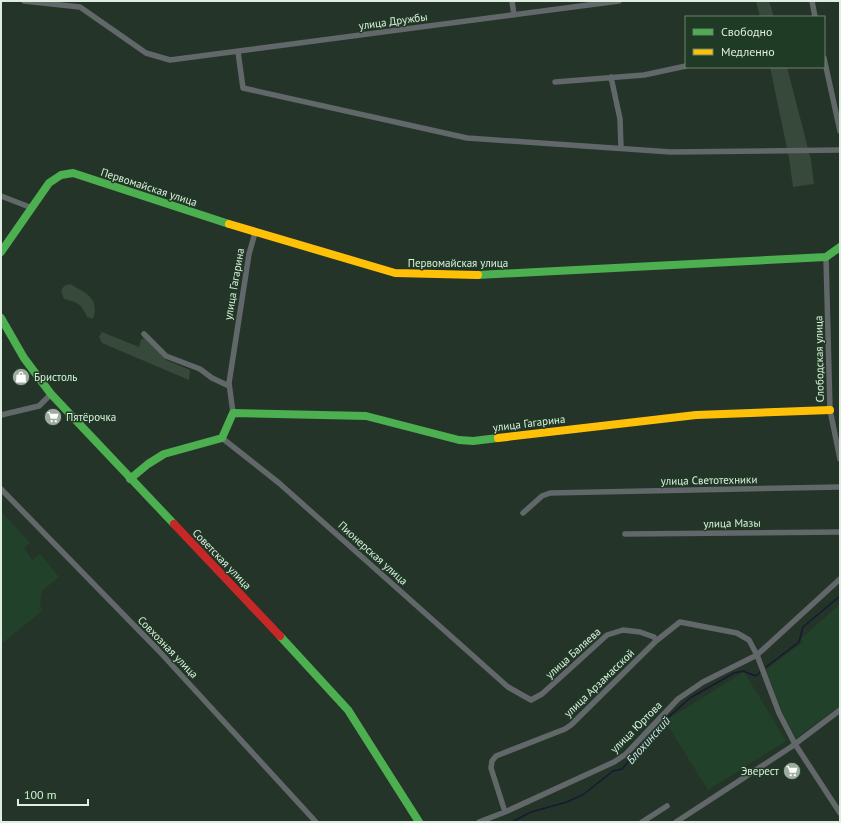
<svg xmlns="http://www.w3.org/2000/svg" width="841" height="823" font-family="'PT Sans',sans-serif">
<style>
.built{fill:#22412a}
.green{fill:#37493b}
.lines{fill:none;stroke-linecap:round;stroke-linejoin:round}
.stream{stroke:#141b32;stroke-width:1.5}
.street{stroke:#626869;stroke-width:5.5}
.fast{stroke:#4caf50;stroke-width:8}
.slow{stroke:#ffc107;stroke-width:8}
.jam{stroke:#c62828;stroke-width:8}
.labels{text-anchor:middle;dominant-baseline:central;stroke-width:3;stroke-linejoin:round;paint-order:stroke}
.street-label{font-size:11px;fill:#dfeee1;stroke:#1f3a25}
.poi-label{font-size:11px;fill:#dfeee1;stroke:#1f3a25;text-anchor:start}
.water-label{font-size:12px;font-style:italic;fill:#d7dff6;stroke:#1f3a25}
</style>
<rect width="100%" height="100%" fill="#253428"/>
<!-- built -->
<path class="built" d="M 1,511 L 30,543 L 24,548 L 32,560 L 40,554 L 59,577 L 42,591 L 40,603 L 42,611 L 1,644 Z
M 840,604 L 840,706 L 796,738 L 786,721 L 766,670 L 803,642 L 801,639 Z
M 744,672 L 786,741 L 708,790 L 665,721 Z"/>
<!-- green -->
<path class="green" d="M 756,1 L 769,1 L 774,17 L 760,17 Z
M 770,67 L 787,67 L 811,160 L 814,184 L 793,187 L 789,158 Z
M 70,284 C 86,293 100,298 93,319 L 87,317 C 82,304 77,302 64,299 L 61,291 L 64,286 Z
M 102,332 L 139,347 L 141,340 L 144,338 L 166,360 L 190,370 L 189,380 L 102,343 L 99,337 Z"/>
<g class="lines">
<!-- stream -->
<path class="stream" d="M 766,667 L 799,642 L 803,627 L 840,596
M 512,822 L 531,812 L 567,802 L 584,794 L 613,771 L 622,769 L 644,744 L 662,729 L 664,721 L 690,698 L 734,673 L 743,671 L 756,676 L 760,672"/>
<!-- street -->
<path class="street" d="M 24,1 L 80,7 L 146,53 L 170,60 L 619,1
M 512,1 L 514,15
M 812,1 L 815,17
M 238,52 L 243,88 L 467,138 L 671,152 L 840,150
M 824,58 L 840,131
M 611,77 L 620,119 L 621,148
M 555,82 L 644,75 L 686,66
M 1,196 L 32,208
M 826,257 L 830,410 L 840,459
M 144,334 L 166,356 L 200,369 L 212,378 L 229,386
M 233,413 L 229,383 L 249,254 L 255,233
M 1,415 L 39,406 L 51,394
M 222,438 L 279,483 L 508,687 L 531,700 L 542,694 L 607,635 L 623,630 L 640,632 L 654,637 L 656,641
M 1,489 L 159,651 L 316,822
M 523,513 L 542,496 L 550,493 L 840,487
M 625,534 L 840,532
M 505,812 L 491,768 L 492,761 L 496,756 L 565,729 L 571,725 L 656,641 L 680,622 L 737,633 L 749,640 L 757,655 L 779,713 L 795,744 L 840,813
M 479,822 L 505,812 L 614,762 L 626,754 L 678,699 L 703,682 L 757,655 L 840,579
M 642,822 L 667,806
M 676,822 L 791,747 L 840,710"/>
<!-- fast -->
<path class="fast" d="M 1,252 L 49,183 L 61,175 L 73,173 L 229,224
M 478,275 L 826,257 L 840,247
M 1,318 L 24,358 L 51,394 L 174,524
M 130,479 L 148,464 L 164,454 L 222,438 L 233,413 L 366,416 L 459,440 L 473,441 L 498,438
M 280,636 L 348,710 L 419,822"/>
<!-- slow -->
<path class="slow" d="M 229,224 L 395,273 L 478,275
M 498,438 L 696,415 L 830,410"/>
<!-- jam -->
<path class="jam" d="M 174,524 L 280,636"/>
</g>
<!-- icons -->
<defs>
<symbol id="shop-disc" viewBox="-11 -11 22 22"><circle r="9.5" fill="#9eada0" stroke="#1f3a25"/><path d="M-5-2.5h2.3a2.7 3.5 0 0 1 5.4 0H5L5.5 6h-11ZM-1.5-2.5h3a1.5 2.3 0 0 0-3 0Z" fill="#fff"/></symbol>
<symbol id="supermarket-disc" viewBox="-11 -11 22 22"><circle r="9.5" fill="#9eada0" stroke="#1f3a25"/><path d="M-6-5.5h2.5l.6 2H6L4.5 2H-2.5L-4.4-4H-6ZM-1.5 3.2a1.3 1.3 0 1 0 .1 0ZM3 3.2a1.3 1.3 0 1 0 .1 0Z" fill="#fff"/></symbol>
</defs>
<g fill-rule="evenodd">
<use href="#shop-disc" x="11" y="367" width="20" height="20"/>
<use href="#supermarket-disc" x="43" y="407" width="20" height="20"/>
<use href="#supermarket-disc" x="782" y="761" width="20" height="20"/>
</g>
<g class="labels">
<!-- street labels -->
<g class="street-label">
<text transform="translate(393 21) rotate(-8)">улица Дружбы</text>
<text transform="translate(149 187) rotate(18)">Первомайская улица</text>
<text x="458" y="263">Первомайская улица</text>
<text transform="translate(234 284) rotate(-80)">улица Гагарина</text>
<text transform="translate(819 359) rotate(-91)">Слободская улица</text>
<text transform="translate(529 423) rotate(-7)">улица Гагарина</text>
<text transform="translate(709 480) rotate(-1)">улица Светотехники</text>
<text transform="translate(732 523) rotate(-1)">улица Мазы</text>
<text transform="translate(373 553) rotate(42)">Пионерская улица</text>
<text transform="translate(222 559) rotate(46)">Советская улица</text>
<text transform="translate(168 647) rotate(46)">Совхозная улица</text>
<text transform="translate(573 653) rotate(-42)">улица Баляева</text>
<text transform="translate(599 683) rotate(-44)">улица Арзамасской</text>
<text transform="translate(636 727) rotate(-45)">улица Юртова</text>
</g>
<!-- poi labels -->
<g class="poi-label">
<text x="34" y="377">Бристоль</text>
<text x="66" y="417">Пятёрочка</text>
<text x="779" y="771" text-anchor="end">Эверест</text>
</g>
<!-- water labels -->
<g class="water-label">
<text transform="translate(648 740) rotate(-48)">Блохинский</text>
</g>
</g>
<!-- border -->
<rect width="841" height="823" fill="none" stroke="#dfeee1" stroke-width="4"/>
<!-- legend -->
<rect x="685" y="16" width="140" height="52" fill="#1f3a25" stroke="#6c8270"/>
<rect x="693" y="29" width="20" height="6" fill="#4caf50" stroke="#6c8270"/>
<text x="721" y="36" font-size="12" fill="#dfeee1">Свободно</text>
<rect x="693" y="49" width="20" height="6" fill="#ffc107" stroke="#6c8270"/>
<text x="721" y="56" font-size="12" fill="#dfeee1">Медленно</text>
<!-- scale -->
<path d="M18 799v6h70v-6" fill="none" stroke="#dfeee1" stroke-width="2"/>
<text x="24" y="799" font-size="12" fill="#dfeee1" stroke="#1f3a25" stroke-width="3" paint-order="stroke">100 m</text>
</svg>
